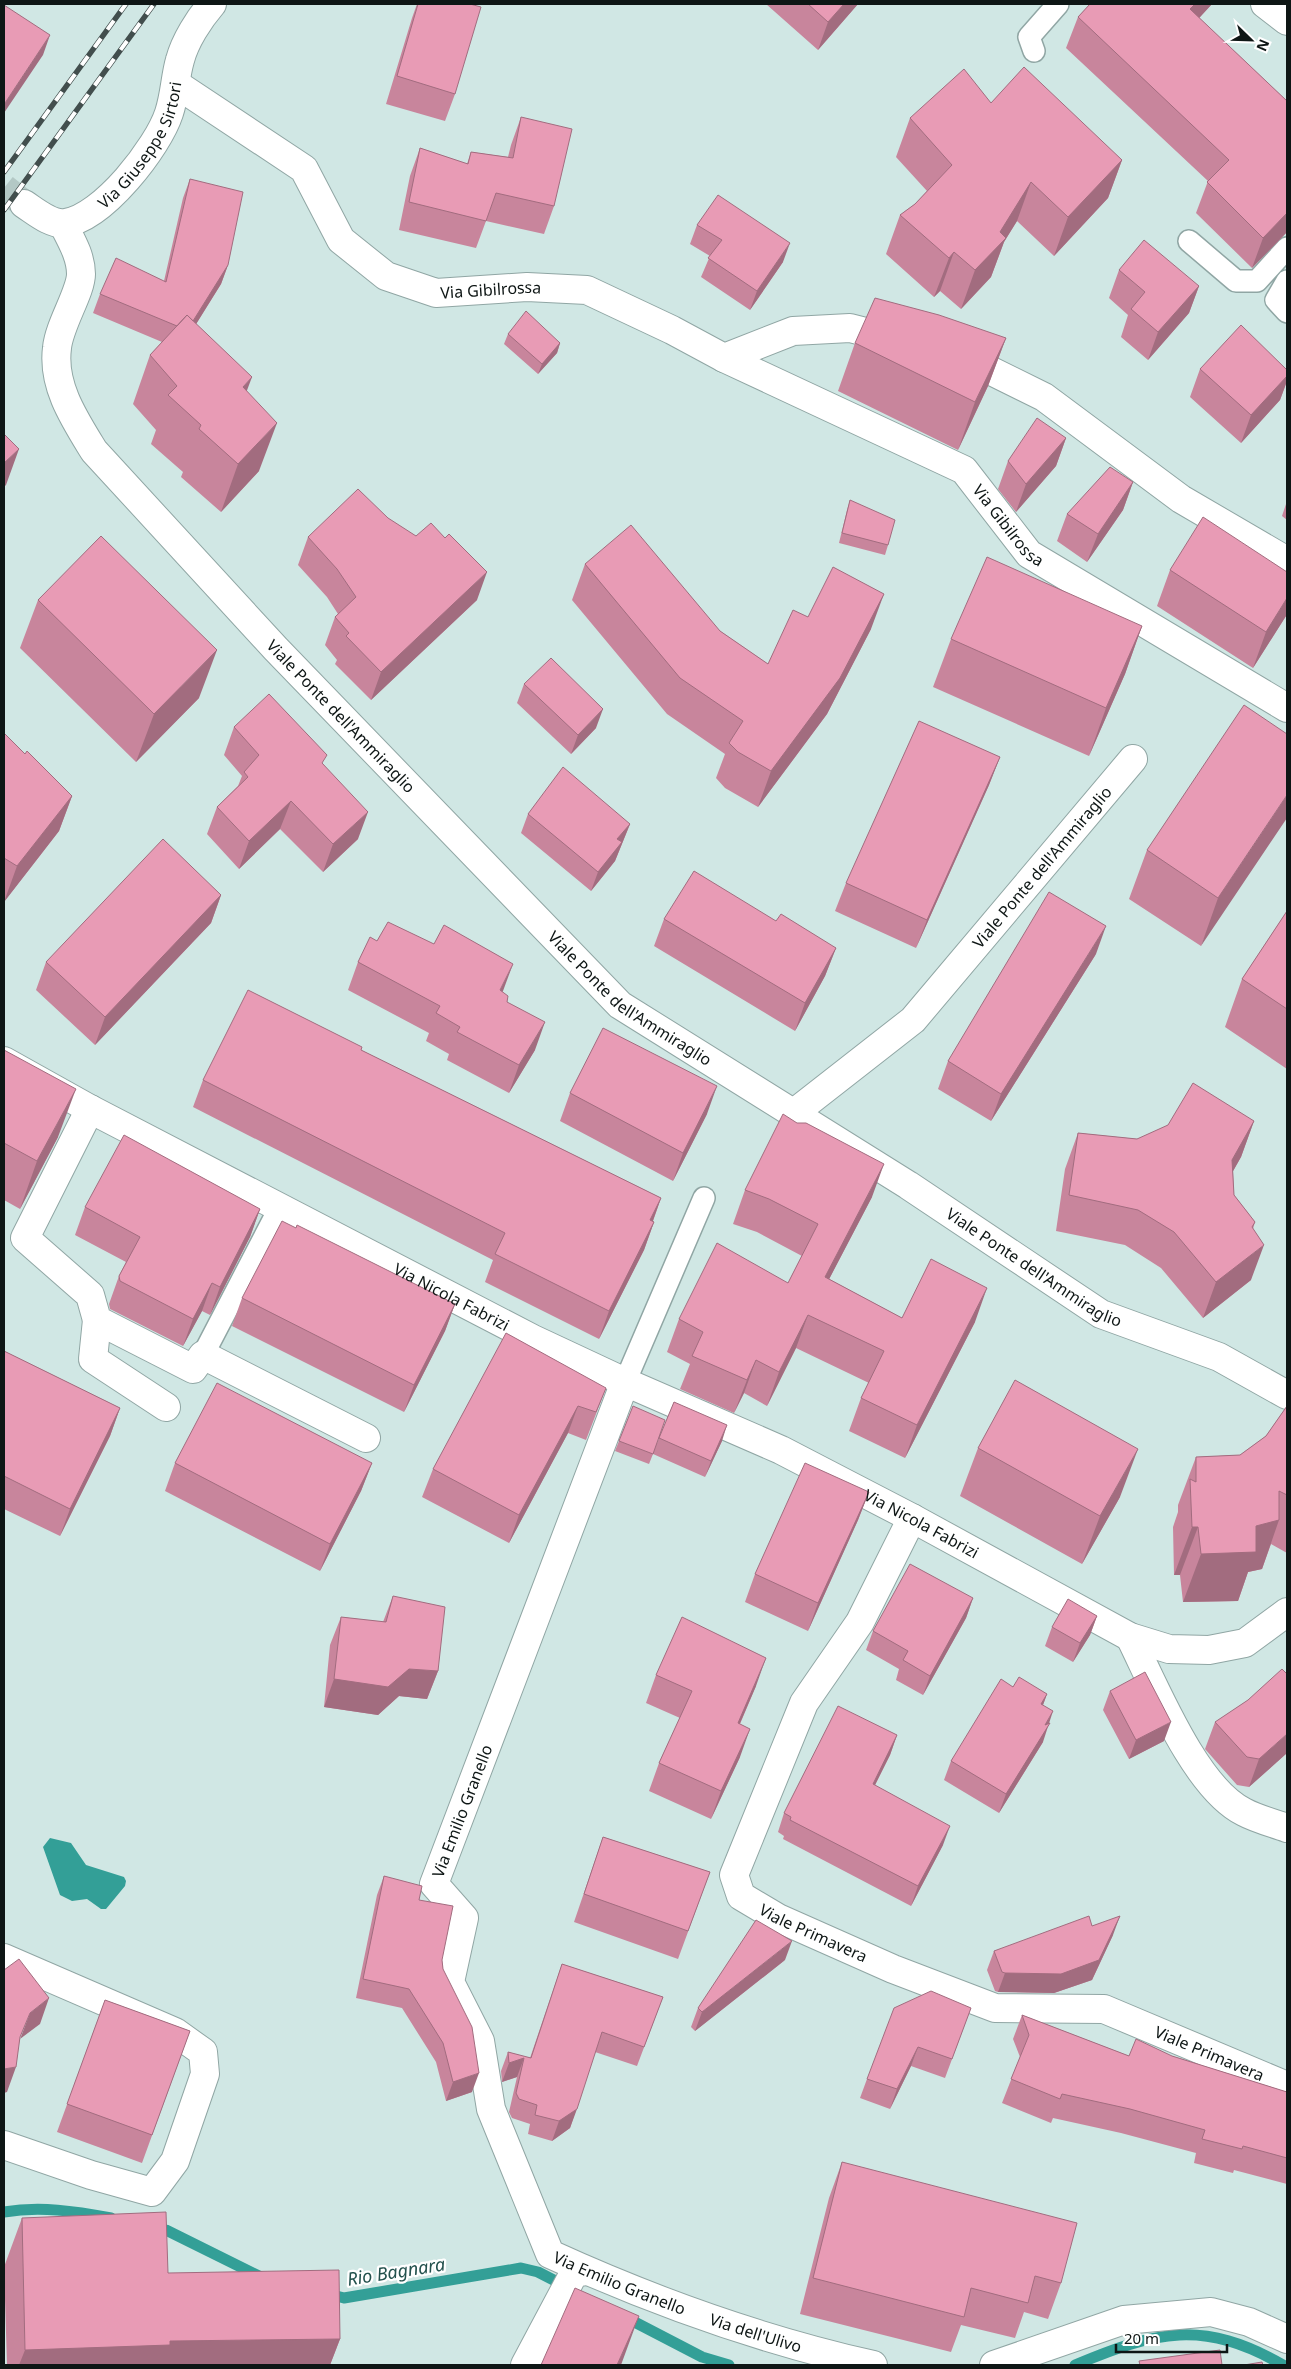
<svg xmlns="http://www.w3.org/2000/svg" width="1291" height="2369" font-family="'Noto Sans',sans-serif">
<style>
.water{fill:#339f97}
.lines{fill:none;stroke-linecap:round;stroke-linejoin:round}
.stream{stroke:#339f97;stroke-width:11}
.minor-tunnel{stroke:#b3c8c5;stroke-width:28;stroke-dasharray:28 14;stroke-linecap:butt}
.service-casing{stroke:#90a6a4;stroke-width:24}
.pedestrian-casing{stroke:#90a6a4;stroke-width:30}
.minor-casing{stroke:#90a6a4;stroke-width:30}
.service{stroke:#fff;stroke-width:21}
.pedestrian{stroke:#fff;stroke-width:28}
.minor{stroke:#fff;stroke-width:28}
.rail-casing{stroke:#424e4d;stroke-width:5.5}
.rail{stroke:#fff;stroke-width:4;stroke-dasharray:11;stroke-linecap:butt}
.wall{fill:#c8859c}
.shaded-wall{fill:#a26c7f}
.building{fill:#e89bb5;stroke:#a26c7f}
.labels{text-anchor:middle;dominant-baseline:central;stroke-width:4.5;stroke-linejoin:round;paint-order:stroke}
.street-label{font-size:16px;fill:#0e1615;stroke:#fff}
.water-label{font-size:18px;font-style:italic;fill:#23514d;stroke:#fff}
</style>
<rect width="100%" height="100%" fill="#d0e7e4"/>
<!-- water -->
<path class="water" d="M 50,1838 L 71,1843 L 86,1865 L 124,1877 L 126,1881 L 125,1886 L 106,1909 L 101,1909 L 87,1899 L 72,1901 L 60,1895 L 43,1847 Z"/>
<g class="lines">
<!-- stream -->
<path class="stream" d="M 4,2212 C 40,2206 75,2211 111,2218
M 153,2227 L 166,2230 L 263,2278
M 325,2293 L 344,2298 L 521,2268 L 538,2272 L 567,2287
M 623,2316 L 702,2357 L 729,2365
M 1075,2365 C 1156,2331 1203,2319 1283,2365"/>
<!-- minor-tunnel -->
<path class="minor-tunnel" d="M 4,188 L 24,204"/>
<defs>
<path id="service" d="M 1034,51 L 1029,37 L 1058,4
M 1189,241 L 1236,281 L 1257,281 L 1287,248
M 1287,281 L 1276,300 L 1287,312
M 203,1355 L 280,1207
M 625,1382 L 704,1198"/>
<g id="pedestrian">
<path id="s1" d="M 625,1382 L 434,1884 L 464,1918 L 450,1982 L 480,2041 L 491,2109 L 550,2254 C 653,2301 762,2340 873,2365"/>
<path d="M 994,2365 L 1124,2320 L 1211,2312 L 1249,2322 L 1287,2339"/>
</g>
<g id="minor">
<path d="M 1265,4 L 1287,21"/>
<path id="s2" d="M 176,84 L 304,169 L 341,240 L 386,276 L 436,293 L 527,287 L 587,290 L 672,330 L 724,358 L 793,331 L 850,328 L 897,340"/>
<path id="s3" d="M 24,204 C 35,211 51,225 65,223 C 103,218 158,147 169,113 C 175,95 175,77 180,60 C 185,41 199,19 212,4"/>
<path id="s4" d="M 63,224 C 71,240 81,256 81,274 C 81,292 59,325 57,348 C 52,386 75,420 94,451 L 276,649 L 620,1005 L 908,1185 L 1101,1314 L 1219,1357 L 1287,1395"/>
<path d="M 961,356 L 1044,397 L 1181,499 L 1287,561"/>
<path id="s5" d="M 724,358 L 964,470 L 1029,554 L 1287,708"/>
<path id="s6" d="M 4,1061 L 90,1109 L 533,1339 L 625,1382 L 781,1450 L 912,1518 L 1130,1637 L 1169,1649 L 1209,1650 L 1245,1643 L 1287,1612"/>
<path d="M 90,1109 L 25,1238 L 90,1295 L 97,1320 L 193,1369 L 203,1355 L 366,1438"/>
<path id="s7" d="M 794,1113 L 913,1020 L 1133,759"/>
<path d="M 97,1320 L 93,1359 L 166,1407"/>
<path id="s8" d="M 912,1518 L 860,1622 L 804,1703 L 734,1875 L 741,1896 L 778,1918 L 893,1969 L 995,2008 L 1104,2009 L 1287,2086"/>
<path d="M 1130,1637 C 1154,1685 1195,1788 1244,1812 C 1257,1819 1273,1823 1287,1828"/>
<path d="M 4,1958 L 175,2032 L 203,2052 L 205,2074 L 175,2161 L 152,2192 L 91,2175 L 4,2145"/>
<path d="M 525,2365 L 574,2273 L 587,2271"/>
</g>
</defs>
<!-- service casing -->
<use href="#service" class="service-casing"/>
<!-- pedestrian casing -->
<use href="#pedestrian" class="pedestrian-casing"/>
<!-- minor casing -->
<use href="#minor" class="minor-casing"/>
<!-- service -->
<use href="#service" class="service"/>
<!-- pedestrian -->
<use href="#pedestrian" class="pedestrian"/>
<!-- minor -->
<use href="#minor" class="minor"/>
<defs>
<path id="rail" d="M 4,172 L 126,4
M 4,210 L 154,4"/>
</defs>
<!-- rail casing -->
<use href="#rail" class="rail-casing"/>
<!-- rail -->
<use href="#rail" class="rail"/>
</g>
<!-- wall -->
<path class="wall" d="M 417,4 L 470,4 L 455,94 L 445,121 L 386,104 L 412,18 Z
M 766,4 L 858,4 L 818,50 Z
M 1090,4 L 1212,4 L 1199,18 L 1287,101 L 1287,232 L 1252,268 L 1196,213 L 1208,181 L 1066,48 L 1078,17 Z
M 991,103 L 1122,160 L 1108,198 L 1054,256 L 1017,221 L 1004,242 L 991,277 L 961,309 L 940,291 L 934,297 L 886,254 L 900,215 L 915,204 L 927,191 L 896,157 L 910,118 Z
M 521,117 L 554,206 L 544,234 L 486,221 L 476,248 L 399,230 L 410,176 L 420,148 L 467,164 L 471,152 L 508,157 L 511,145 Z
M 190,179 L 228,265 L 221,284 L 196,324 L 247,391 L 259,471 L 221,512 L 181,477 L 183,472 L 151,444 L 156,430 L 133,404 L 150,355 L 162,342 L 93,313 L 100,294 L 164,281 L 183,198 Z
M 697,225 L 783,262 L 750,310 L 701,277 L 710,256 L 690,244 Z
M 1119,270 L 1199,286 L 1189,313 L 1148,360 L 1121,337 L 1128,315 L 1109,298 Z
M 508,334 L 560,343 L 557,353 L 538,374 L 504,344 Z
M 1006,338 L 988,386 L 958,450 L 838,391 L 855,343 Z
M 1200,369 L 1287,370 L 1287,381 L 1280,400 L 1241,443 L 1190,397 Z
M 1066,438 L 1056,466 L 1016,512 L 998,489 L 1008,461 Z
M 1133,482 L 1123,510 L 1087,562 L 1057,541 L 1067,514 Z
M 850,500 L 888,545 L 885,555 L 839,543 L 847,510 Z
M 1287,501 L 1287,520 L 1282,516 Z
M 388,518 L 477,600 L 371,700 L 335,664 L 337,660 L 325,645 L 335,617 L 338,614 L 327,597 L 298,565 L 308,537 Z
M 585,564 L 720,631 L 768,664 L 808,617 L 871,629 L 827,714 L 758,807 L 725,788 L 716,778 L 725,754 L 667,714 L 572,600 Z
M 1170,570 L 1286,616 L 1253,668 L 1157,606 Z
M 38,600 L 199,698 L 136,762 L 20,648 Z
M 1142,626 L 1125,674 L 1089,756 L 933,687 L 951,639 Z
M 524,684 L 596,728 L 571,754 L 517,703 Z
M 234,727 L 324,765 L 358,839 L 323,872 L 280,829 L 239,869 L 207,834 L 217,807 L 238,786 L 242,776 L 224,755 Z
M 4,733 L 25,754 L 72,796 L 59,831 L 4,902 Z
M 1287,734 L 1201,946 L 1129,899 L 1147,850 Z
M 1000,757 L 989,785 L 916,948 L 835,911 L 846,883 Z
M 528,814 L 630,824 L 615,861 L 591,891 L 521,833 Z
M 221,895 L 211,923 L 95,1045 L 36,990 L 46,962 Z
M 1287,911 L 1287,1069 L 1225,1027 L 1242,979 Z
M 664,919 L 776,921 L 836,948 L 825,976 L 795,1031 L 654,946 Z
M 377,941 L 502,992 L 507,1002 L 535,1050 L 509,1093 L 447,1060 L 449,1054 L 426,1041 L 429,1033 L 348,990 L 358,962 Z
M 1096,954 L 991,1121 L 938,1089 L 948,1061 Z
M 4,1050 L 58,1137 L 20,1209 L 4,1200 Z
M 361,1050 L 661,1198 L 653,1221 L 654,1222 L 644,1250 L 599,1339 L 485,1282 L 493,1260 L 193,1107 L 203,1080 Z
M 570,1093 L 707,1114 L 673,1181 L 560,1121 Z
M 1254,1121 L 1241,1157 L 1233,1171 L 1234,1195 L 1255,1222 L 1253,1229 L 1251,1280 L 1203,1318 L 1161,1268 L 1125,1245 L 1056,1231 L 1065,1169 L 1078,1133 L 1137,1139 Z
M 745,1190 L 872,1197 L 829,1279 L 902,1318 L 975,1322 L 905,1458 L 849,1431 L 861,1398 L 869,1383 L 796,1348 L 767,1406 L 744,1393 L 734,1413 L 680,1389 L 690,1364 L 667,1352 L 679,1319 L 788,1283 L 802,1256 L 757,1232 L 733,1224 Z
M 85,1207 L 260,1209 L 250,1237 L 210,1315 L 202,1311 L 183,1346 L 110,1309 L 109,1304 L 119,1276 L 126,1262 L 75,1235 Z
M 296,1228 L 455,1304 L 445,1331 L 404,1412 L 232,1326 L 242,1298 Z
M 4,1351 L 120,1408 L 110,1436 L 60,1536 L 4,1509 Z
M 606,1388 L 586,1440 L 568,1433 L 509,1543 L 422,1497 L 433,1469 Z
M 674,1402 L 722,1441 L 705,1477 L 653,1454 L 649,1464 L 615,1451 L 633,1406 L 657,1443 Z
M 1287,1406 L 1287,1553 L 1271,1544 L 1262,1569 L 1248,1572 L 1238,1601 L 1183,1602 L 1180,1575 L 1174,1575 L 1173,1527 L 1178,1512 L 1178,1505 L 1196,1457 L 1240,1455 L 1266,1436 Z
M 978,1448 L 1120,1497 L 1082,1564 L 960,1496 Z
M 175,1463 L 372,1463 L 361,1491 L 320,1571 L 165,1491 Z
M 869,1492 L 858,1520 L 808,1631 L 745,1602 L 755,1574 Z
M 393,1596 L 438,1671 L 427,1699 L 399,1696 L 378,1715 L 324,1707 L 330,1645 L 341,1617 L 383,1622 Z
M 973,1598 L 966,1618 L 923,1695 L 896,1680 L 899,1669 L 866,1650 L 873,1631 Z
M 1097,1616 L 1090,1635 L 1073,1662 L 1045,1646 L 1052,1627 Z
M 656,1675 L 756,1686 L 740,1724 L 740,1757 L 711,1819 L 649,1791 L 659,1763 L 680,1718 L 646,1703 Z
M 1013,1687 L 1047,1694 L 1043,1705 L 1043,1742 L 999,1813 L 944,1780 L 951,1761 Z
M 1110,1691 L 1164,1741 L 1129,1759 L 1103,1710 Z
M 1215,1722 L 1287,1753 L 1249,1787 L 1237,1785 L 1205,1749 Z
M 897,1735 L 890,1755 L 875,1785 L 943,1845 L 911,1906 L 783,1839 L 784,1836 L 778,1832 L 784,1813 Z
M 603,1837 L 710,1872 L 678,1959 L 574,1922 Z
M 384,1876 L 419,1900 L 442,1960 L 443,1969 L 472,2092 L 446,2101 L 436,2062 L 402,2008 L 356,1998 L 377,1895 Z
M 1092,1926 L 1113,1935 L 1092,1980 L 1054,1993 L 998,1992 L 995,1991 L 987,1970 L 994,1951 Z
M 785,1960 L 695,2031 L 691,2027 L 698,2008 Z
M 562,1964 L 663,1997 L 637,2066 L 595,2052 L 570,2128 L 552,2141 L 528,2134 L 530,2124 L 512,2118 L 509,2112 L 517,2077 L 502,2082 L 501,2071 L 508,2052 L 530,2058 Z
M 105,2000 L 190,2031 L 142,2163 L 57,2132 Z
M 971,2008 L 945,2078 L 911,2066 L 890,2109 L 860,2098 L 867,2079 Z
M 1022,2015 L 1129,2056 L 1172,2056 L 1287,2092 L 1287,2184 L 1234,2170 L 1233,2173 L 1194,2163 L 1196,2153 L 1121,2133 L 1053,2118 L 1051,2123 L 1002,2103 L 1020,2057 L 1013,2039 Z
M 842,2162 L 1061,2283 L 1048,2319 L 1024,2312 L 1015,2338 L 961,2325 L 951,2352 L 800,2314 L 829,2198 Z
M 22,2218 L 168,2273 L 340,2339 L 330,2365 L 7,2365 L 4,2267 Z"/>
<!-- shaded-wall -->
<path class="shaded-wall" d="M 844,4 L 858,4 L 818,50 L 828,22 Z
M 1195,4 L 1212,4 L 1179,40 L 1190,9 Z
M 50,35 L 43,55 L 4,113 L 4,106 L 5,103 Z
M 1122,160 L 1108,198 L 1054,256 L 1068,217 Z
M 1031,182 L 1017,221 L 1004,242 L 991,277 L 961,309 L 975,270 Z
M 1287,213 L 1287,232 L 1252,268 L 1263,238 Z
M 790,243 L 783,262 L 750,310 L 757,291 Z
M 954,252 L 940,291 L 934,297 L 949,258 Z
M 228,265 L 221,284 L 180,350 L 187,331 Z
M 1199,286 L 1189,313 L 1148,360 L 1158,332 Z
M 1006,338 L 988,386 L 958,450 L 975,402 Z
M 560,343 L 557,353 L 538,374 L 542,364 Z
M 1287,376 L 1287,381 L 1280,400 L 1241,443 L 1251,415 Z
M 252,377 L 234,425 L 243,387 Z
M 277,423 L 259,471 L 221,512 L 238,464 Z
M 1066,438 L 1056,466 L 1016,512 L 1026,484 Z
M 19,449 L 6,485 L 4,487 L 4,463 Z
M 1133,482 L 1123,510 L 1087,562 L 1098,534 Z
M 487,572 L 477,600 L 371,700 L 381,672 Z
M 884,594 L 871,629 L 827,714 L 758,807 L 771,771 Z
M 1287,598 L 1287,612 L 1286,616 L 1253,668 L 1266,632 Z
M 1142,626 L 1125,674 L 1089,756 L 1106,708 Z
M 217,650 L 199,698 L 136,762 L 154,714 Z
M 603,709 L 596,728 L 571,754 L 578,735 Z
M 1000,757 L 989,785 L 916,948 L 927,920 Z
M 1287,795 L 1287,818 L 1201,946 L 1218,898 Z
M 72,796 L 59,831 L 4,902 L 17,866 Z
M 291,801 L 280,829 L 239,869 L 249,841 Z
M 368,812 L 358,839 L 323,872 L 333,844 Z
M 630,824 L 615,861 L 591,891 L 598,872 L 617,839 Z
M 221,895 L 211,923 L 95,1045 L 105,1017 Z
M 1106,926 L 1096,954 L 991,1121 L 1001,1094 Z
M 836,948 L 825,976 L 795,1031 L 805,1003 Z
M 513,964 L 503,991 L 489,1018 L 500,990 Z
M 545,1022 L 535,1050 L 509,1093 L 519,1065 Z
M 717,1086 L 707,1114 L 673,1181 L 683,1153 Z
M 76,1089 L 58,1137 L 20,1209 L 37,1161 Z
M 1254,1121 L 1241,1157 L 1219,1196 L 1232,1160 Z
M 884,1164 L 872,1197 L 813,1310 L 825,1277 Z
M 661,1198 L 651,1226 L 650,1220 Z
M 260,1209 L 250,1237 L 210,1315 L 220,1287 Z
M 654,1222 L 644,1250 L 599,1339 L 609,1311 Z
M 1264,1245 L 1251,1280 L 1203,1318 L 1216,1282 Z
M 212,1283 L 202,1311 L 183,1346 L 193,1319 Z
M 987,1288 L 975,1322 L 905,1458 L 917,1425 Z
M 455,1304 L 445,1331 L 404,1412 L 414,1385 Z
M 808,1315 L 796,1348 L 767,1406 L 779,1372 Z
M 756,1360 L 744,1393 L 734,1413 L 747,1380 Z
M 578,1406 L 568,1433 L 509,1543 L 519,1515 Z
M 120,1408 L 110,1436 L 60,1536 L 70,1509 Z
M 727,1425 L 722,1441 L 705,1477 L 711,1461 Z
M 1138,1449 L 1120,1497 L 1082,1564 L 1100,1516 Z
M 372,1463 L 361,1491 L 320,1571 L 330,1544 Z
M 869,1492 L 858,1520 L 808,1631 L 818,1603 Z
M 1279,1520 L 1262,1569 L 1248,1572 L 1238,1601 L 1183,1602 L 1201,1554 L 1256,1526 Z
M 1192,1527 L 1198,1527 L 1180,1575 L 1174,1575 Z
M 973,1598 L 966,1618 L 923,1695 L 930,1676 Z
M 1097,1616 L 1090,1635 L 1073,1662 L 1080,1643 Z
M 766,1658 L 756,1686 L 728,1751 L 738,1723 Z
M 409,1669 L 438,1671 L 427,1699 L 399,1696 L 378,1715 L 324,1707 L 334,1679 Z
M 1047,1694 L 1040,1713 L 1041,1704 Z
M 1053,1711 L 1043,1742 L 999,1813 L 1006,1794 Z
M 1171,1722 L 1164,1741 L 1129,1759 L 1136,1740 Z
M 750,1729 L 740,1757 L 711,1819 L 721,1791 Z
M 1287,1734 L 1287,1753 L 1249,1787 L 1259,1759 Z
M 897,1735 L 890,1755 L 866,1803 L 873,1784 Z
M 950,1826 L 943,1845 L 911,1906 L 918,1886 Z
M 1120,1916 L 1113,1935 L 1092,1980 L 1054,1993 L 998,1992 L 1005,1973 Z
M 792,1941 L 785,1960 L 695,2031 L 702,2012 Z
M 49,1998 L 40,2024 L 20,2039 L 11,2063 L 30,2013 Z
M 918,2047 L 911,2066 L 890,2109 L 897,2089 Z
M 524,2058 L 517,2077 L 502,2082 L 509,2063 Z
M 16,2067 L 7,2092 L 4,2093 L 4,2069 Z
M 479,2073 L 472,2092 L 446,2101 L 453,2082 Z
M 577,2109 L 570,2128 L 552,2141 L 559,2121 Z
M 639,2316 L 621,2365 L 617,2365 Z
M 340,2339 L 330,2365 L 19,2365 L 25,2350 L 170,2341 Z"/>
<!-- building -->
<path class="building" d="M 418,4 L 470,4 L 481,7 L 455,94 L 397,76 Z
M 808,4 L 844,4 L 828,22 Z
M 1090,4 L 1195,4 L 1190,9 L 1287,101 L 1287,213 L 1263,238 L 1207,182 L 1229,160 L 1078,17 Z
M 4,5 L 50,35 L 5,103 L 4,102 Z
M 1024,67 L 1122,160 L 1068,217 L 1031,182 L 1000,232 L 1006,238 L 975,270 L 954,252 L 949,258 L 900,215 L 915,204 L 952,165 L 910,118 L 964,69 L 991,103 Z
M 521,117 L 572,129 L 554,206 L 496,193 L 486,221 L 409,202 L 420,148 L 468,164 L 471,152 L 513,158 Z
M 190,179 L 243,192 L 228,265 L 193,321 L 187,315 L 177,326 L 100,294 L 116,258 L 166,282 Z
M 718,195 L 790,243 L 757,291 L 708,258 L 722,240 L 697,225 Z
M 1144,240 L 1199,286 L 1158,332 L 1131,309 L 1145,292 L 1119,270 Z
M 875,298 L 939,315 L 1006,338 L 975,402 L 855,343 Z
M 526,311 L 560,343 L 542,364 L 508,334 Z
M 187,315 L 252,377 L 243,387 L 277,423 L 238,464 L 199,429 L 201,425 L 168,395 L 177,386 L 150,355 Z
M 1241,325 L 1287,370 L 1287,376 L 1251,415 L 1200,369 Z
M 1037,418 L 1066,438 L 1026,484 L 1008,461 Z
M 4,434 L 19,449 L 4,463 Z
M 1110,467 L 1133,482 L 1098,534 L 1067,514 Z
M 358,489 L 388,518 L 416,536 L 431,523 L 445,538 L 449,534 L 487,572 L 381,672 L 346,636 L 349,633 L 335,617 L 356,597 L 337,569 L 308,537 Z
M 850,500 L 895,520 L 888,545 L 842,533 Z
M 1203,517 L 1287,572 L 1287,598 L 1266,632 L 1170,570 Z
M 631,525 L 720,631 L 768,664 L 793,610 L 808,617 L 833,567 L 884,594 L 840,678 L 771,771 L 738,752 L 729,743 L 743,721 L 680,678 L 585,564 Z
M 101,536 L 217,650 L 154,714 L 38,600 Z
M 987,557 L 1142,626 L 1106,708 L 951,639 Z
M 551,658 L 603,709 L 578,735 L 524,684 Z
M 269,694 L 327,755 L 322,763 L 368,812 L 333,844 L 291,801 L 249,841 L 217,807 L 248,777 L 244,772 L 259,755 L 234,727 Z
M 1244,705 L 1287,734 L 1287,795 L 1218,898 L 1147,850 Z
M 919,721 L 1000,757 L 927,920 L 846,883 Z
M 4,733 L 25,754 L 27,751 L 72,796 L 17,866 L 4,858 Z
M 563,767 L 630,824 L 617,839 L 622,842 L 598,872 L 528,814 Z
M 163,839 L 221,895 L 105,1017 L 46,962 Z
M 694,871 L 776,921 L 781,914 L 836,948 L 805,1003 L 664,919 Z
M 1049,892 L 1106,926 L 1001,1094 L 948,1061 Z
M 1287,911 L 1287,1009 L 1242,979 Z
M 388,922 L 434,944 L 444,925 L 513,964 L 500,990 L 508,996 L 507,1002 L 545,1022 L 519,1065 L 457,1032 L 460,1027 L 436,1013 L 440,1006 L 358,962 L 370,937 L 377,941 Z
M 248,990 L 362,1047 L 361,1050 L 661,1198 L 650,1220 L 654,1222 L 609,1311 L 495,1254 L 505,1233 L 203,1080 Z
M 603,1028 L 717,1086 L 683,1153 L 570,1093 Z
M 4,1050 L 76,1089 L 37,1161 L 4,1143 Z
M 1193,1083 L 1254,1121 L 1232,1160 L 1234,1195 L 1255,1222 L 1252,1227 L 1264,1245 L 1216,1282 L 1174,1232 L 1138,1210 L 1069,1195 L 1078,1133 L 1137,1139 L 1168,1125 Z
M 783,1114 L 797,1123 L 806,1123 L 884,1164 L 825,1277 L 902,1318 L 931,1259 L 987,1288 L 917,1425 L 861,1398 L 884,1351 L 808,1315 L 779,1372 L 756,1360 L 747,1380 L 692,1356 L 703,1332 L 679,1319 L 717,1243 L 788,1283 L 818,1224 L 769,1199 L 745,1190 Z
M 124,1135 L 260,1209 L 220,1287 L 212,1283 L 193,1319 L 120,1281 L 119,1276 L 140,1237 L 85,1207 Z
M 282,1221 L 296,1228 L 297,1225 L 455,1304 L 414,1385 L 242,1298 Z
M 506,1333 L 606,1388 L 596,1412 L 578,1406 L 519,1515 L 433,1469 Z
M 4,1351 L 120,1408 L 70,1509 L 4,1476 Z
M 1015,1380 L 1138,1449 L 1100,1516 L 978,1448 Z
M 217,1383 L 372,1463 L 330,1544 L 175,1463 Z
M 674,1402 L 727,1425 L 711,1461 L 659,1438 Z
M 633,1406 L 665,1420 L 653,1454 L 619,1441 Z
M 1287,1406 L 1287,1495 L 1279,1491 L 1279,1520 L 1256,1526 L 1256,1552 L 1201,1554 L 1198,1527 L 1192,1527 L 1190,1479 L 1196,1482 L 1196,1457 L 1240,1455 L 1266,1436 Z
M 805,1463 L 869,1492 L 818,1603 L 755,1574 Z
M 910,1564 L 973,1598 L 930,1676 L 903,1660 L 908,1651 L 873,1631 Z
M 393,1596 L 445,1607 L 438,1671 L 409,1669 L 388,1687 L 334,1679 L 341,1617 L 386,1622 Z
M 1068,1599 L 1097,1616 L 1080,1643 L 1052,1627 Z
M 682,1617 L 766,1658 L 738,1723 L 750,1729 L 721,1791 L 659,1763 L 692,1691 L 656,1675 Z
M 1282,1669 L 1287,1674 L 1287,1734 L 1259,1759 L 1247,1757 L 1215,1722 L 1248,1700 Z
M 1145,1672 L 1171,1722 L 1136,1740 L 1110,1691 Z
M 1019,1677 L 1047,1694 L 1041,1704 L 1053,1711 L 1045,1725 L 1050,1723 L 1006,1794 L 951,1761 L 1001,1679 L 1013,1687 Z
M 838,1706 L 897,1735 L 873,1784 L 950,1826 L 918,1886 L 790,1820 L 791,1817 L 784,1813 Z
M 603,1837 L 710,1872 L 688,1931 L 584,1894 Z
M 384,1876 L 422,1886 L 419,1900 L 453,1906 L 442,1960 L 443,1969 L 472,2027 L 479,2073 L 453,2082 L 443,2043 L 409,1989 L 363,1979 Z
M 1089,1916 L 1092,1926 L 1120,1916 L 1099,1960 L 1061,1974 L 1005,1973 L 1002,1972 L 994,1951 Z
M 756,1920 L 792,1941 L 702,2012 L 698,2008 Z
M 19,1959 L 49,1998 L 30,2013 L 20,2037 L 16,2067 L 4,2069 L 4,1970 Z
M 562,1964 L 663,1997 L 644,2047 L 602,2032 L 577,2109 L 559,2121 L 535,2115 L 537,2105 L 519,2099 L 516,2093 L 524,2058 L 509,2063 L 508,2052 L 531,2058 Z
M 931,1991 L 971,2008 L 952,2059 L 918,2047 L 897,2089 L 867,2079 L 894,2008 Z
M 105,2000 L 190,2031 L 152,2135 L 67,2104 Z
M 1022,2015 L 1129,2056 L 1136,2039 L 1172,2056 L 1287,2092 L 1287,2158 L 1243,2146 L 1242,2149 L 1202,2139 L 1205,2130 L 1130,2109 L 1062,2094 L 1060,2099 L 1011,2079 L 1029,2035 Z
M 842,2162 L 1077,2223 L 1061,2283 L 1035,2276 L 1028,2303 L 971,2288 L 964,2317 L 813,2278 Z
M 166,2212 L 168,2273 L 339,2270 L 340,2339 L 170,2341 L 170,2345 L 25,2350 L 22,2218 Z
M 575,2288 L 639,2316 L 617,2365 L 541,2365 Z
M 1220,2350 L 1222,2365 L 1140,2365 L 1139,2361 Z
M 1262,2362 L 1263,2365 L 1244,2365 Z"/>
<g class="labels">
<!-- street labels -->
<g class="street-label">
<text stroke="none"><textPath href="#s3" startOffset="160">Via Giuseppe Sirtori</textPath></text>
<text stroke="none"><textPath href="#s2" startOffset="399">Via Gibilrossa</textPath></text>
<text stroke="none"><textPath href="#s5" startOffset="336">Via Gibilrossa</textPath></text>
<text stroke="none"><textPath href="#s4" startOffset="606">Viale Ponte dell'Ammiraglio</textPath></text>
<text stroke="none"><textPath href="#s7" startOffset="351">Viale Ponte dell'Ammiraglio</textPath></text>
<text stroke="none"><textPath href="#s4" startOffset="1011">Viale Ponte dell'Ammiraglio</textPath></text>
<text stroke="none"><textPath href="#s4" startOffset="1498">Viale Ponte dell'Ammiraglio</textPath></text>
<text stroke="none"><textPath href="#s6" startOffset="506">Via Nicola Fabrizi</textPath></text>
<text stroke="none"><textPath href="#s6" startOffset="1028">Via Nicola Fabrizi</textPath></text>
<text transform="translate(462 1811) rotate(-69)">Via Emilio Granello</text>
<text stroke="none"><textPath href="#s8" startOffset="504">Viale Primavera</textPath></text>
<text stroke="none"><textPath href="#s8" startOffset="924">Viale Primavera</textPath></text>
<text stroke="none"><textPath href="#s1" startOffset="1015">Via Emilio Granello</textPath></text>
<text stroke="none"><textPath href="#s1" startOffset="1160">Via dell'Ulivo</textPath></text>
</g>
<!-- water labels -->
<g class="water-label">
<text transform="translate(396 2271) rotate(-9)">Rio Bagnara</text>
</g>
</g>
<!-- border -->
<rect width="1291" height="2369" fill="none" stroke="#0e1615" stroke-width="10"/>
<!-- north arrow -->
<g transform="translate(1251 40) rotate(113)" stroke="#ffffff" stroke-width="4" paint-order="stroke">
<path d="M0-4L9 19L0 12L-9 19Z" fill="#0e1615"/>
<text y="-8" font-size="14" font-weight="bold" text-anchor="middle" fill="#0e1615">N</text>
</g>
<!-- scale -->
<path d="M1116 2344v8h111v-8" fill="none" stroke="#0e1615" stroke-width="2.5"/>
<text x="1124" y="2344" font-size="15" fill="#0e1615" stroke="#ffffff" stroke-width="4" paint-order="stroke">20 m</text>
</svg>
